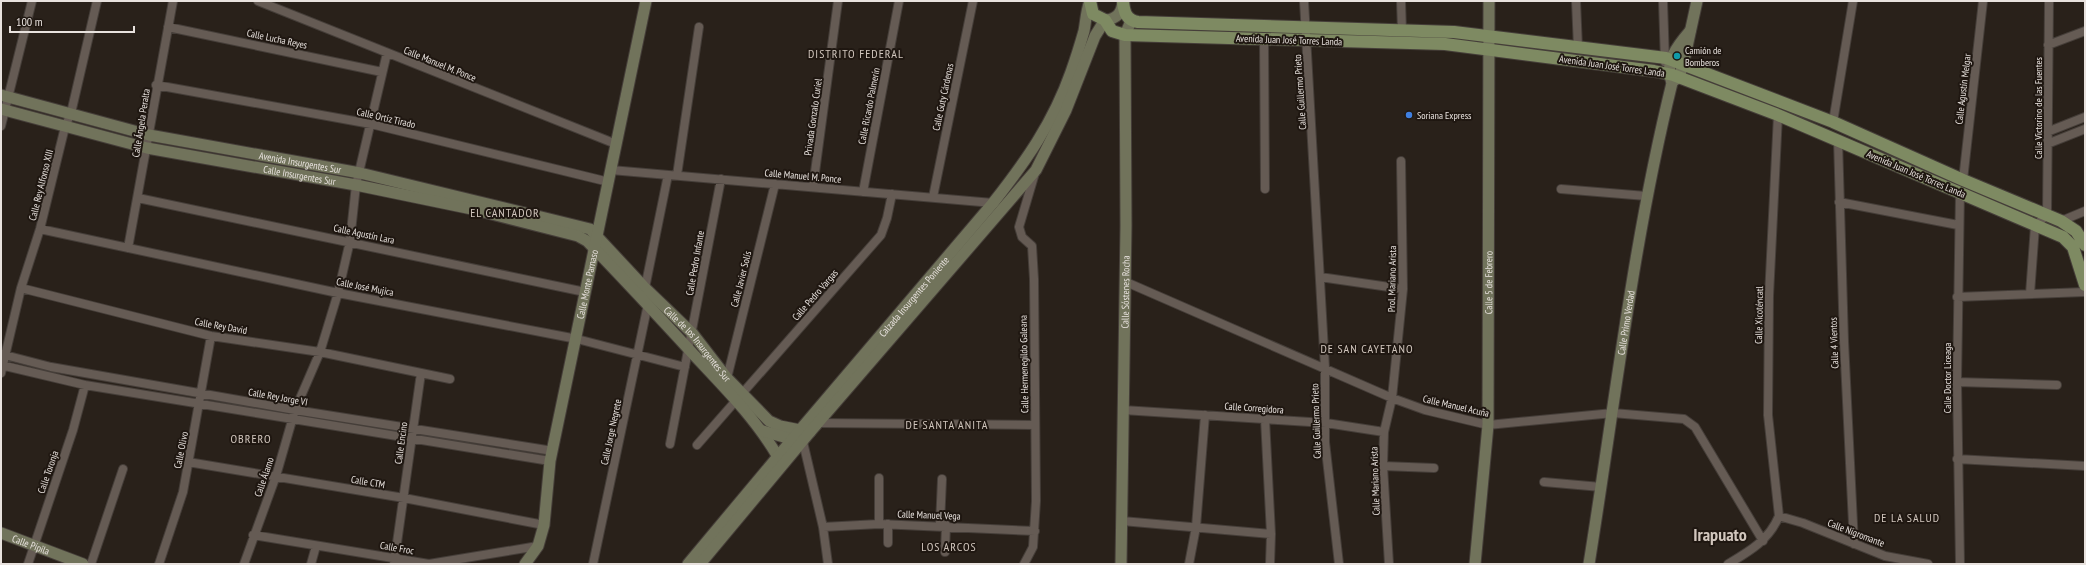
<svg xmlns="http://www.w3.org/2000/svg" width="2086" height="565" font-family="'PT Sans Narrow',sans-serif">
<style>
.lines{fill:none;stroke-linecap:round;stroke-linejoin:round}
.street-casing{stroke:#453e39;stroke-width:10}
.secondary-casing{stroke:#453e39;stroke-width:13}
.primary-casing{stroke:#453e39;stroke-width:14}
.street{stroke:#655b54;stroke-width:8}
.secondary{stroke:#71735b;stroke-width:11}
.primary{stroke:#7e8a62;stroke-width:12}
.culture-dot{fill:#0f9aa8;stroke:#1f1711;stroke-width:1.5}
.shop-dot{fill:#3f7fe0;stroke:#1f1711;stroke-width:1.5}
.labels{text-anchor:middle;dominant-baseline:central;stroke-width:4;stroke-linejoin:round;paint-order:stroke}
.street-label{font-size:10px;fill:#e8e2de;stroke:#1f1711}
.poi-label{font-size:10px;fill:#e8e2de;stroke:#1f1711;text-anchor:start}
.quarter-label{font-size:12px;letter-spacing:1px;fill:#d1c6bd;stroke:#1f1711}
.town-label{font-size:18px;font-weight:bold;fill:#d1c6bd;stroke:#1f1711}
</style>
<rect width="100%" height="100%" fill="#29211a"/>
<g class="lines">
<defs>
<path id="street" d="M 258,1 L 616,144
M 1304,1 L 1325,368 L 1325,442 L 1339,564
M 1401,1 L 1402,31
M 1576,1 L 1578,48
M 1663,1 L 1665,62
M 168,27 L 382,72
M 1264,39 L 1265,189
M 2048,45 L 2085,31
M 156,85 L 371,124 L 609,182
M 1833,122 L 1853,1
M 1,126 L 32,1
M 2047,132 L 2085,117
M 1838,140 L 1844,341 L 1854,544
M 2047,144 L 2085,129
M 611,170 L 993,203
M 677,175 L 699,27
M 1963,180 L 1983,1
M 813,187 L 838,1
M 1561,189 L 1646,196
M 863,192 L 899,1
M 933,197 L 973,1
M 138,198 L 585,292
M 1839,202 L 1958,225
M 2061,221 L 2085,211
M 40,229 L 338,293 L 577,339 L 685,367
M 128,248 L 173,1
M 1320,277 L 1403,289
M 1126,282 L 1392,398 L 1425,410 L 1488,425 L 1613,413 L 1684,419 L 1695,427 L 1763,541
M 21,288 L 211,336 L 320,352 L 450,379
M 645,288 L 668,175
M 2030,294 L 2035,226 L 2047,215 L 2049,1
M 1957,297 L 2085,292
M 1,354 L 51,367 L 295,410 L 553,451
M 1,365 L 85,385 L 550,461
M 1,373 L 21,288 L 40,229 L 65,127 L 71,113 L 97,1
M 727,378 L 775,184
M 1957,382 L 2057,385
M 1123,410 L 1326,423 L 1384,432
M 1265,419 L 1271,534 L 1270,564
M 818,423 L 1035,425
M 803,442 L 823,527 L 828,564
M 670,444 L 721,179
M 697,445 L 881,235 L 887,218 L 892,194
M 1957,459 L 2085,466
M 188,462 L 404,498 L 544,525
M 1383,466 L 1434,468
M 879,478 L 879,524
M 1544,482 L 1601,487
M 1779,516 L 1803,523 L 1885,556 L 1928,564
M 1122,521 L 1271,534
M 940,525 L 942,479
M 823,527 L 879,524 L 1035,531
M 253,535 L 429,564 L 538,546
M 888,543 L 888,524
M 945,552 L 946,525
M 28,564 L 73,430 L 85,385
M 91,564 L 123,469
M 159,564 L 183,492 L 211,336
M 244,564 L 276,476 L 295,410 L 320,352 L 338,293 L 350,241 L 356,185 L 387,53
M 311,564 L 316,546
M 394,564 L 421,373
M 593,564 L 648,304
M 1024,564 L 1033,547 L 1036,501 L 1034,279 L 1032,246 L 1022,237 L 1019,227 L 1035,173
M 1189,564 L 1196,527 L 1205,415
M 1389,564 L 1383,466 L 1384,432 L 1392,398 L 1403,289 L 1401,161
M 1728,564 C 1750,551 1769,540 1779,516 L 1768,415 L 1769,296 L 1778,115
M 1960,564 L 1957,382 L 1960,192"/>
<g id="secondary">
<path d="M 1672,82 L 1679,77 L 1683,65 L 1697,1"/>
<path id="s1" d="M 1,95 L 149,135 L 360,173 L 590,229 L 645,288 L 693,334 L 727,378 L 769,421 L 780,426 L 810,432"/>
<path id="s2" d="M 1,109 L 147,148 L 356,185 L 472,209 L 578,236 L 587,241 C 624,279 660,318 695,356 C 725,388 756,419 778,457"/>
<path d="M 763,431 L 798,441"/>
<path id="s3" d="M 1,533 L 83,564"/>
<path id="s4" d="M 525,564 L 538,546 L 544,525 L 550,461 L 646,1"/>
<path id="s5" d="M 688,564 L 800,430 L 993,203 C 1026,161 1053,123 1071,72 C 1076,58 1080,45 1084,31 C 1086,21 1086,11 1090,1"/>
<path d="M 700,564 L 810,432 L 1036,170 L 1066,110 L 1095,36 L 1105,20 C 1117,19 1122,13 1123,1"/>
<path id="s6" d="M 1121,564 L 1126,226 L 1125,35 L 1131,21"/>
<path id="s7" d="M 1475,564 L 1488,425 L 1489,1"/>
<path id="s8" d="M 1589,564 C 1615,403 1633,241 1672,83 C 1664,62 1677,46 1690,31"/>
</g>
<path id="primary" d="M 1090,1 L 1093,14 L 1105,20 L 1112,31 L 1125,35 L 1445,44 L 1654,71 L 1673,75 L 1778,115 L 2063,237 L 2073,247 L 2085,285
M 1123,1 C 1124,12 1126,20 1138,22 L 1454,32 L 1666,58 L 1833,122 L 1963,180 L 2061,221 L 2076,231 L 2085,245"/>
</defs>
<!-- street casing -->
<use href="#street" class="street-casing"/>
<!-- secondary casing -->
<use href="#secondary" class="secondary-casing"/>
<!-- primary casing -->
<use href="#primary" class="primary-casing"/>
<!-- street -->
<use href="#street" class="street"/>
<!-- secondary -->
<use href="#secondary" class="secondary"/>
<!-- primary -->
<use href="#primary" class="primary"/>
</g>
<!-- markers -->
<circle class="culture-dot" cx="1677" cy="56" r="4"/>
<circle class="shop-dot" cx="1409" cy="115" r="4"/>
<g class="labels">
<!-- street labels -->
<g class="street-label">
<text transform="translate(277 39) rotate(12)">Calle Lucha Reyes</text>
<text transform="translate(1289 40) rotate(2)">Avenida Juan José Torres Landa</text>
<text transform="translate(440 64) rotate(22)">Calle Manuel M. Ponce</text>
<text transform="translate(1612 66) rotate(8)">Avenida Juan José Torres Landa</text>
<text transform="translate(1963 89) rotate(-83)">Calle Agustín Melgar</text>
<text transform="translate(1300 92) rotate(-94)">Calle Guillermo Prieto</text>
<text transform="translate(943 97) rotate(-78)">Calle Guty Cárdenas</text>
<text transform="translate(869 106) rotate(-79)">Calle Ricardo Palmerín</text>
<text transform="translate(2038 108) rotate(-90)">Calle Victorino de las Fuentes</text>
<text transform="translate(813 117) rotate(-82)">Privada Gonzalo Curiel</text>
<text transform="translate(386 118) rotate(13)">Calle Ortiz Tirado</text>
<text transform="translate(141 123) rotate(-81)">Calle Ángela Peralta</text>
<text stroke="none"><textPath href="#s1" startOffset="307">Avenida Insurgentes Sur</textPath></text>
<text transform="translate(1916 174) rotate(23)">Avenida Juan José Torres Landa</text>
<text stroke="none"><textPath href="#s2" startOffset="306">Calle Insurgentes Sur</textPath></text>
<text transform="translate(803 176) rotate(5)">Calle Manuel M. Ponce</text>
<text transform="translate(41 185) rotate(-76)">Calle Rey Alfonso XIII</text>
<text transform="translate(364 234) rotate(12)">Calle Agustín Lara</text>
<text transform="translate(695 263) rotate(-80)">Calle Pedro Infante</text>
<text transform="translate(741 279) rotate(-76)">Calle Javier Solís</text>
<text transform="translate(1392 279) rotate(-89)">Prol. Mariano Arista</text>
<text stroke="none"><textPath href="#s7" startOffset="282">Calle 5 de Febrero</textPath></text>
<text stroke="none"><textPath href="#s4" startOffset="289">Calle Monte Parnaso</textPath></text>
<text transform="translate(365 287) rotate(11)">Calle José Mujica</text>
<text stroke="none"><textPath href="#s6" startOffset="272">Calle Sóstenes Rocha</textPath></text>
<text transform="translate(815 295) rotate(-49)">Calle Pedro Vargas</text>
<text stroke="none"><textPath href="#s5" startOffset="350">Calzada Insurgentes Poniente</textPath></text>
<text transform="translate(1759 315) rotate(-89)">Calle Xicoténcatl</text>
<text stroke="none"><textPath href="#s8" startOffset="244">Calle Primo Verdad</textPath></text>
<text transform="translate(221 326) rotate(10)">Calle Rey David</text>
<text transform="translate(1834 343) rotate(-92)">Calle 4 Vientos</text>
<text stroke="none"><textPath href="#s1" startOffset="762">Calle de los Insurgentes Sur</textPath></text>
<text transform="translate(1024 364) rotate(-91)">Calle Hermenegildo Galeana</text>
<text transform="translate(1947 378) rotate(-90)">Calle Doctor Liceaga</text>
<text transform="translate(278 397) rotate(10)">Calle Rey Jorge VI</text>
<text transform="translate(1456 406) rotate(13)">Calle Manuel Acuña</text>
<text transform="translate(1254 408) rotate(4)">Calle Corregidora</text>
<text transform="translate(1316 421) rotate(-92)">Calle Guillermo Prieto</text>
<text transform="translate(611 432) rotate(-78)">Calle Jorge Negrete</text>
<text transform="translate(401 443) rotate(-82)">Calle Encino</text>
<text transform="translate(181 450) rotate(-79)">Calle Olivo</text>
<text transform="translate(48 472) rotate(-71)">Calle Toronja</text>
<text transform="translate(264 477) rotate(-71)">Calle Álamo</text>
<text transform="translate(1375 481) rotate(-92)">Calle Mariano Arista</text>
<text transform="translate(368 482) rotate(10)">Calle CTM</text>
<text transform="translate(929 515) rotate(2)">Calle Manuel Vega</text>
<text transform="translate(1856 533) rotate(21)">Calle Nigromante</text>
<text stroke="none"><textPath href="#s3" startOffset="32">Calle Pípila</textPath></text>
<text transform="translate(397 548) rotate(10)">Calle Froc</text>
</g>
<!-- poi labels -->
<g class="poi-label">
<text x="1685" y="50">Camión de<tspan x="1685" dy="12">Bomberos</tspan></text>
<text x="1417" y="115">Soriana Express</text>
</g>
<!-- quarter labels -->
<g class="quarter-label">
<text x="856" y="53">DISTRITO FEDERAL</text>
<text x="505" y="212">EL CANTADOR</text>
<text x="1367" y="348">DE SAN CAYETANO</text>
<text x="947" y="424">DE SANTA ANITA</text>
<text x="251" y="438">OBRERO</text>
<text x="1907" y="517">DE LA SALUD</text>
<text x="949" y="546">LOS ARCOS</text>
</g>
<!-- town labels -->
<g class="town-label">
<text x="1720" y="534">Irapuato</text>
</g>
</g>
<!-- border -->
<rect width="2086" height="565" fill="none" stroke="#e8e2de" stroke-width="4"/>
<!-- scale -->
<path d="M10 26v6h124v-6" fill="none" stroke="#e8e2de" stroke-width="2"/>
<text x="16" y="26" font-size="12" fill="#e8e2de" stroke="#1f1711" stroke-width="3" paint-order="stroke">100 m</text>
</svg>
